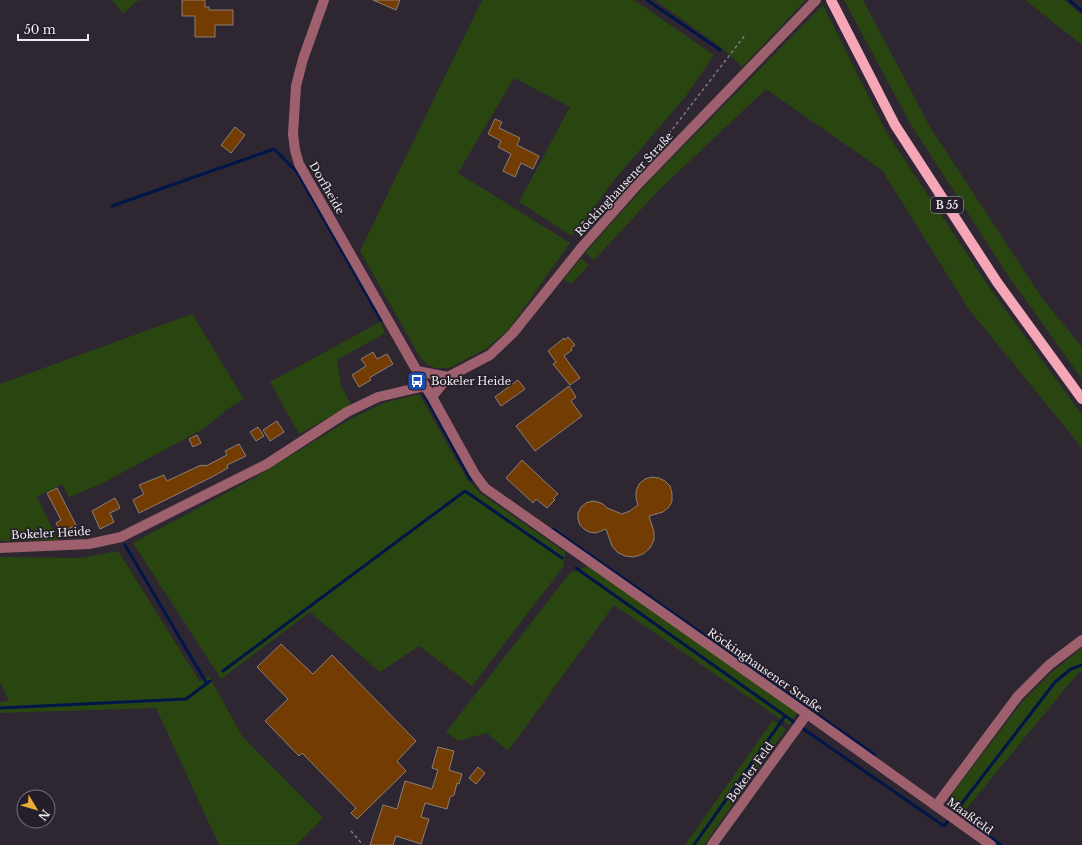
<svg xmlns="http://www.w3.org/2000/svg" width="1082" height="845" font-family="'Libre Baskerville',serif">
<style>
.green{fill:#294610}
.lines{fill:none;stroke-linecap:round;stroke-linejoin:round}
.stream{stroke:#001648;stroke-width:3}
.building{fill:#733c03;stroke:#8c7f75}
.path{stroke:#827d86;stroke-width:1.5;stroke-dasharray:3 3;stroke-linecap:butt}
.minor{stroke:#9f606e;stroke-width:10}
.major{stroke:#f5a7b7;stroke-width:10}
.labels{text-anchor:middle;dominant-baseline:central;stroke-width:3.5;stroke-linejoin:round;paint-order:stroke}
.shield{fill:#241e28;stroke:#b1acb4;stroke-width:1}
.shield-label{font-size:10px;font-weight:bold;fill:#ede9f0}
.street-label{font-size:11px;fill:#ede9f0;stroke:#241e28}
.poi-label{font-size:11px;fill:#ede9f0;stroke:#241e28;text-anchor:start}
</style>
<rect width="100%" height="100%" fill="#2e2732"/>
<!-- green -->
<path class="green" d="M 112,0 L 143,0 L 137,1 L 123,14 Z
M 482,0 L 634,0 L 714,55 L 686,96 L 615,179 L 572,236 L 519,202 L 570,107 L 514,78 L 458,173 L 570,243 L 509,329 L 486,349 L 449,368 L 435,368 L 427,364 L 420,357 L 360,251 Z
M 655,0 L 806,0 L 742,67 L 721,47 Z
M 844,0 L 863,0 L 930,127 L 1042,298 L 1082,347 L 1082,379 L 1007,274 L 910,123 Z
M 1025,0 L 1064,0 L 1082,15 L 1082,45 Z
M 823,5 L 886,132 L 989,287 L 1082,415 L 1082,448 L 968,308 L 882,170 L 766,89 L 661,188 L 594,260 L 585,253 L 651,179 Z
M 581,258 L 589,265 L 571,284 L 564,279 Z
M 192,314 L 244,399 L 229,408 L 203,429 L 101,484 L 69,497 L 62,484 L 37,497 L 58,540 L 0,541 L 0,384 Z
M 380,322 L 385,333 L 337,360 L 341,385 L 351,405 L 299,434 L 270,382 Z
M 419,394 L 467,479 L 480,493 L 565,552 L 563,567 L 472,686 L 419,646 L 380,672 L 310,612 L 221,679 L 133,543 L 254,478 L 352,418 L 384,403 Z
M 118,551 L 200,682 L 209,676 L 242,736 L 323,818 L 296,845 L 219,845 L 156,708 L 0,713 L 0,702 L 9,701 L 0,682 L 0,557 L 81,558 Z
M 588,566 L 798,712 L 789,725 L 614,605 L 508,751 L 487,733 L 458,741 L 446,732 L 570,573 Z
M 1082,648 L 1082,671 L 1078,673 L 962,814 L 946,802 L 1022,702 L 1051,673 Z
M 773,720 L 786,729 L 704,845 L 685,845 Z"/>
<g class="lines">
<!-- stream -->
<path class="stream" d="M 647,0 L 720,50
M 1069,0 L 1082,11
M 112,206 L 274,149 L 297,172 L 381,320
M 424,394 L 471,480
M 553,529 L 875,755
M 125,545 L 207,684
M 576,568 L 794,722
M 223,671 L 465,491 L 562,558
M 0,708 L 186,699 L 210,681
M 802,728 L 944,826 L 948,821
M 956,811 L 1055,682 L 1071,669 L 1082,665
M 967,821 L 1001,845
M 694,845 L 785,716"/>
</g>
<!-- building -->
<path class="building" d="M 182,0 L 205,0 L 205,7 L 209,7 L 209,10 L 233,10 L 233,25 L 215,25 L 215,37 L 195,37 L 195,16 L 182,16 Z
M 373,0 L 400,0 L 396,10 Z
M 495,119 L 502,122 L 499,128 L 520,138 L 517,145 L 539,156 L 533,169 L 521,163 L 515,177 L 503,171 L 511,154 L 498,147 L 501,141 L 488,134 Z
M 235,127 L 245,135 L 231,153 L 221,145 Z
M 568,337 L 575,345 L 571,348 L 572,350 L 564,356 L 580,378 L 570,385 L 553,364 L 556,362 L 548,351 L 564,338 L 565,340 Z
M 373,352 L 377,359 L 387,354 L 393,364 L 369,378 L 371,380 L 359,387 L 352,375 L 366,366 L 361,359 Z
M 518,380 L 525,389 L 501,406 L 495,397 Z
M 569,386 L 576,397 L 571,401 L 582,416 L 535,451 L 516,426 Z
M 277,421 L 284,432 L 270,441 L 263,430 Z
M 258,427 L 264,436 L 256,441 L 250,432 Z
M 197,435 L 201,443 L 193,447 L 189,439 Z
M 239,444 L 246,456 L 227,465 L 228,468 L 212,477 L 139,513 L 133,500 L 144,494 L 139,485 L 164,475 L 167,481 L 201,465 L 202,466 L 206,465 L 206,466 L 227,455 L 225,451 Z
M 522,460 L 558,494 L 553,499 L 555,500 L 547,508 L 536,499 L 533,503 L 506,478 Z
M 652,477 L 659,478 L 665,481 L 670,486 L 672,493 L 672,501 L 669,507 L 663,512 L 649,516 L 654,532 L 654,540 L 650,548 L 643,554 L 634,557 L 625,556 L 617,552 L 612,546 L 606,529 L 596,533 L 589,532 L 584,529 L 580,525 L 578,519 L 578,513 L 581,507 L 586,503 L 592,501 L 598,502 L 603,504 L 607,508 L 622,514 L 630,511 L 638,505 L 636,498 L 636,491 L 639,484 L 645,479 Z
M 57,488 L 76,525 L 61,533 L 56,523 L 61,520 L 47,493 Z
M 115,498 L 120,508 L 110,513 L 114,522 L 100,529 L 92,511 Z
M 281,644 L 313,674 L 332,655 L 416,741 L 397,761 L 406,771 L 357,819 L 351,813 L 356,808 L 302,753 L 299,756 L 265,721 L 288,699 L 257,667 Z
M 438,747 L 454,751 L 449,770 L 462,774 L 459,784 L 457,783 L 454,795 L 450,797 L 447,809 L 425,803 L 421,817 L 429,819 L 421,844 L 396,836 L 393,845 L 370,845 L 383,805 L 397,809 L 405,781 L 432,789 L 438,770 L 432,768 Z
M 478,767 L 485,773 L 476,784 L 469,778 Z"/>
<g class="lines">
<!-- path -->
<path class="path" d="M 658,148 L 746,34
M 351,831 L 363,845"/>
<!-- minor -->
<path class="minor" d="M 324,0 L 303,59 L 296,86 L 293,134 L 295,150 L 299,164 L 417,371 L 425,386 L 432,397 L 474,473 L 485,488 L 807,714 L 991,845
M 417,371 L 448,377
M 432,397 L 448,377 L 490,355 L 513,333 L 582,247 L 639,183 L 816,0
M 0,548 L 89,544 L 121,537 L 267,464 L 347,412 L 378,397 L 425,386
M 936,806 L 1018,696 L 1049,665 L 1082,640
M 712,845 L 807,714"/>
<!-- major -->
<path class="major" d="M 831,0 L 895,125 L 997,282 L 1082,399"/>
</g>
<!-- icons -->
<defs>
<symbol id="bus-square" viewBox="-11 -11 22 22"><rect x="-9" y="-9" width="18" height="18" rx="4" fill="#1a4fb4" stroke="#241e28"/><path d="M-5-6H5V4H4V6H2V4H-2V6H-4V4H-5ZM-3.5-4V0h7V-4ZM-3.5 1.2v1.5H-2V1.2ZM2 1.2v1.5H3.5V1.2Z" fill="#fff"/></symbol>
</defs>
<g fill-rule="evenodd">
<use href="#bus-square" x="406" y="370" width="22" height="22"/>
</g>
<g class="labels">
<!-- shield labels -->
<rect class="shield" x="931" y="197" width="32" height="16" rx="3"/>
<g class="shield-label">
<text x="947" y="205">B 55</text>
</g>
<!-- street labels -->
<g class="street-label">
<text transform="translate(624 184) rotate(-47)">Röckinghausener Straße</text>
<text transform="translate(327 188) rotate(60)">Dorfheide</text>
<text transform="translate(51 533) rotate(-3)">Bokeler Heide</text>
<text transform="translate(765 670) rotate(35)">Röckinghausener Straße</text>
<text transform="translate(750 772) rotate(-54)">Bokeler Feld</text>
<text transform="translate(970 816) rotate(36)">Maaßfeld</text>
</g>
<!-- poi labels -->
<g class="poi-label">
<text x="431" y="381">Bokeler Heide</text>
</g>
</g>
<!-- north arrow -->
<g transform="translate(36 809) rotate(128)"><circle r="19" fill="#241e28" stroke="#746f78"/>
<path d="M0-3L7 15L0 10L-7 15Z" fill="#e8ab37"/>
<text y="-6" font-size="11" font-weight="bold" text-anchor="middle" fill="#ede9f0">N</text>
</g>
<!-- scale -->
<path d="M18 34v6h70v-6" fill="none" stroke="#ede9f0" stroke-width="2"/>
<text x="24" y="34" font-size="12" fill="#ede9f0" stroke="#241e28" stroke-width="3" paint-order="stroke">50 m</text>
</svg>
